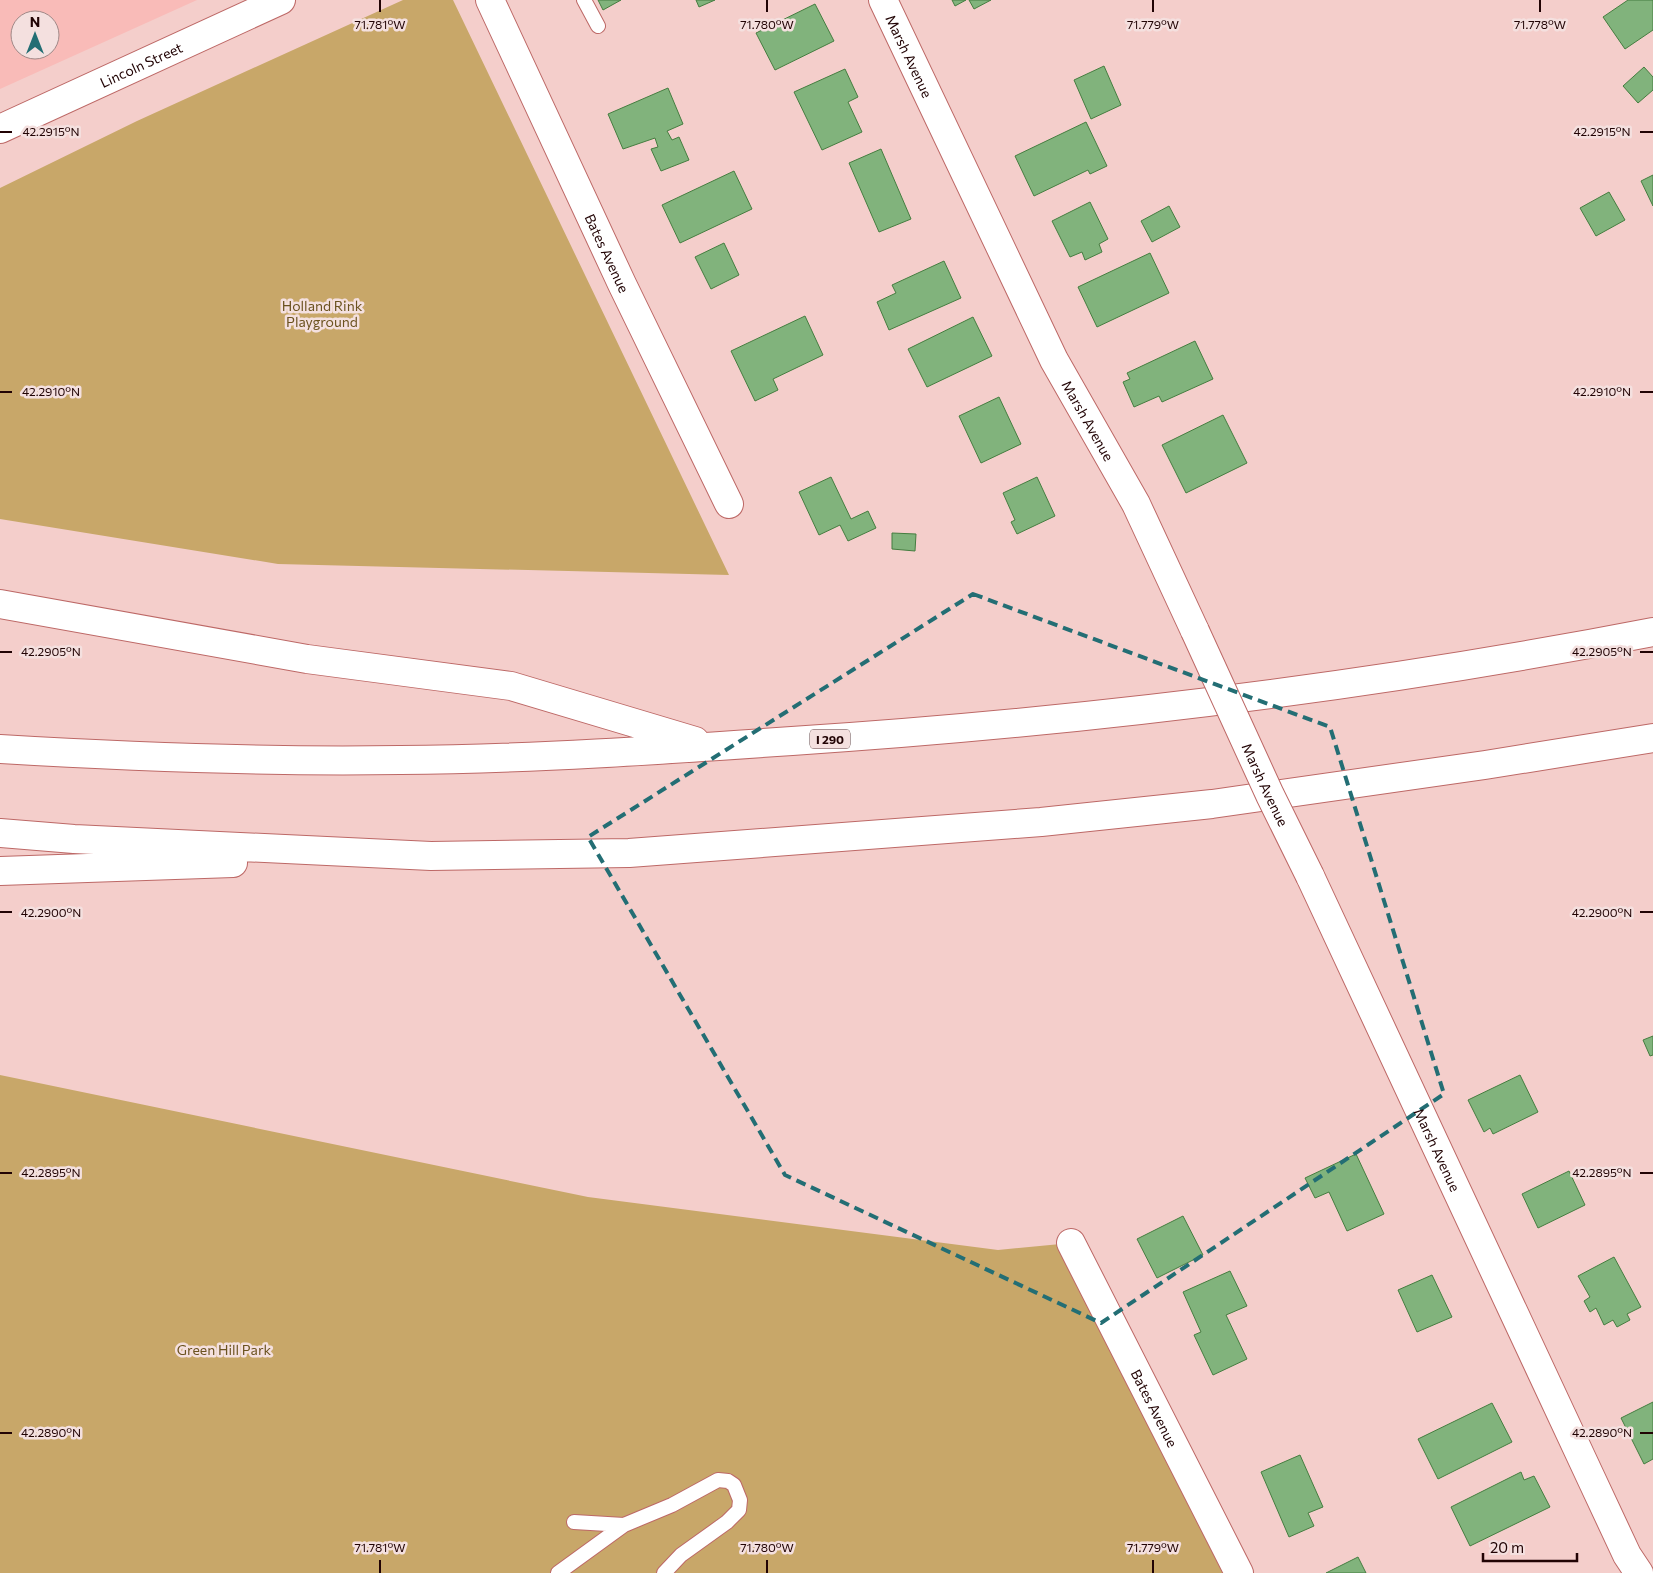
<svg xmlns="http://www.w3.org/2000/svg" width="1653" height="1573" font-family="Commissioner,sans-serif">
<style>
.built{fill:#f9bbb8;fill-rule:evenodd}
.green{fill:#c8a769}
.building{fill:#81b37c;stroke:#457d40}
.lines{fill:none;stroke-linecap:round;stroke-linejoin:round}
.lane-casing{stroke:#bd6866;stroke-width:16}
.street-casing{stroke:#bd6866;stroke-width:30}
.secondary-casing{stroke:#bd6866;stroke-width:30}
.highway-casing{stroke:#bd6866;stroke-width:30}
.lane{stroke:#fff;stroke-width:14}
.street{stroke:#fff;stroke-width:28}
.secondary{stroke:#fff;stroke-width:28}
.highway{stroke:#fff;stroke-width:28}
.street-bridge-casing{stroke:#bd6866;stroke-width:30;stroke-linecap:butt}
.street-bridge{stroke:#fff;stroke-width:28}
.marked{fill:none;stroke:#236e74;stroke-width:4;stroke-dasharray:10 6;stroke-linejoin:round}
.ticks{fill:none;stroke:#210304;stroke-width:2}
.labels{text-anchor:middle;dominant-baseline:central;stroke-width:5;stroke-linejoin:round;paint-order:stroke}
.shield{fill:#f4e0df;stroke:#604546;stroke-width:1}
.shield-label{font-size:12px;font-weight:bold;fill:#210304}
.street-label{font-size:14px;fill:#210304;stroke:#f4e0df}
.park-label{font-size:14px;fill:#6b521f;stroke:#f4e0df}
.ticks-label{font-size:12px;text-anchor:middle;fill:#210304;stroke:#f4e0df;stroke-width:5;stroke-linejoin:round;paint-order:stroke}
</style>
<rect width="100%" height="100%" fill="#f4cecb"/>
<!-- built -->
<path class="built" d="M 0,0 L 197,0 L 0,89 ZM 20,20 L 50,20 L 50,50 L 20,50 Z"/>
<!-- green -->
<path class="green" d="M 403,0 L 453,0 L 729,575 L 278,564 L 0,519 L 0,188 L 137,121 Z
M 0,1075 L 588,1197 L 998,1250 L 1071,1243 L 1239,1573 L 0,1573 Z"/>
<!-- building -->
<path class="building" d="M 598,0 L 621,0 L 603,10 Z
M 696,0 L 715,0 L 699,7 Z
M 952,0 L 966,0 L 955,6 Z
M 969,0 L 991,0 L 974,9 Z
M 1628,0 L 1653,0 L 1653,30 L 1625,49 L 1603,17 Z
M 815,4 L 834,41 L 775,70 L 756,33 Z
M 1104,66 L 1121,105 L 1091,119 L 1074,80 Z
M 1644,67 L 1653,77 L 1653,90 L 1638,103 L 1623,86 Z
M 845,69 L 858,97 L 848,102 L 862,132 L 822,150 L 794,92 Z
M 668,88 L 683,124 L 667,131 L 672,140 L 679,137 L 689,160 L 661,171 L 651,149 L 658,147 L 655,138 L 623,149 L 608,114 Z
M 1086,122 L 1107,166 L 1090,174 L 1088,170 L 1034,196 L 1015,156 Z
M 881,149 L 911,219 L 879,232 L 849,163 Z
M 734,171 L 752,209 L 680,243 L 662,205 Z
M 1653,175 L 1653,206 L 1641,181 Z
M 1609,192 L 1625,220 L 1596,236 L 1580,208 Z
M 1090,202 L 1108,239 L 1099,244 L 1102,252 L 1085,260 L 1082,252 L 1070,257 L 1052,221 Z
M 1169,206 L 1180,227 L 1152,242 L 1141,221 Z
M 724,243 L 739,275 L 711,289 L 695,257 Z
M 1150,253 L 1169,293 L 1097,327 L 1078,287 Z
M 944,261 L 961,298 L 889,330 L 877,302 L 896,293 L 892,285 Z
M 805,316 L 823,355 L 773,379 L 778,390 L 755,401 L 731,351 Z
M 973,317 L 992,356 L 927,387 L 908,349 Z
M 1195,341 L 1213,379 L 1162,402 L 1159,396 L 1134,407 L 1123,382 L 1130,379 L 1127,373 Z
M 999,397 L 1021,444 L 981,463 L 959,416 Z
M 1223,415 L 1247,463 L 1186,493 L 1162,445 Z
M 831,477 L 851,519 L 868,511 L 876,528 L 848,541 L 840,525 L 819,535 L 799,492 Z
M 1037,477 L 1055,516 L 1017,534 L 1011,522 L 1015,520 L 1003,493 Z
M 892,533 L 916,534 L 915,551 L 892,549 Z
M 1653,1036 L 1653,1055 L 1650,1056 L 1643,1040 Z
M 1520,1075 L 1538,1112 L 1493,1134 L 1490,1128 L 1484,1132 L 1468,1100 Z
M 1356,1154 L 1384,1214 L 1347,1231 L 1329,1192 L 1315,1198 L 1305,1178 Z
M 1569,1171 L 1585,1205 L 1538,1228 L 1522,1194 Z
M 1183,1216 L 1203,1255 L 1157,1278 L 1137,1239 Z
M 1614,1257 L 1641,1307 L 1627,1314 L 1630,1320 L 1617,1327 L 1613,1320 L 1604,1325 L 1596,1308 L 1590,1312 L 1584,1301 L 1590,1297 L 1578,1276 Z
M 1230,1271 L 1247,1306 L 1226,1315 L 1247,1359 L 1213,1375 L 1194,1335 L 1201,1332 L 1183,1292 Z
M 1432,1275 L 1452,1317 L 1417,1332 L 1398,1290 Z
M 1653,1402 L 1653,1459 L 1644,1464 L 1621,1418 Z
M 1492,1403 L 1512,1442 L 1438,1479 L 1418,1439 Z
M 1300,1455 L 1323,1507 L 1308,1513 L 1314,1526 L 1289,1537 L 1261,1472 Z
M 1521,1472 L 1524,1480 L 1534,1476 L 1550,1507 L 1470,1546 L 1451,1507 Z
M 1358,1557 L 1366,1573 L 1326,1573 Z"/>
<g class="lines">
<defs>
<path id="lane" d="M 584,0 L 598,26
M 574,1522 L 624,1525 L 672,1505 L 718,1480 L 728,1481 L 734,1485 L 740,1500 L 739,1510 L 727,1522 L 681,1555 L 664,1573
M 558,1573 L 624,1525"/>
<g id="street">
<path id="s1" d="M 490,0 L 622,284 L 729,504"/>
<path id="s2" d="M 883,0 L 1054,360 L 1136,504 L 1195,631"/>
<path id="s3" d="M 1310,876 L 1591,1478 L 1627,1555 L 1639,1573"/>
<path id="s4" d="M 1071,1243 L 1239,1573"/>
</g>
<g id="secondary">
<path id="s5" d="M 0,129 L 281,0"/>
</g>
<path id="highway" d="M 0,604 L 307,659 L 511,686 L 695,741
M 0,749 C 133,757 267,762 400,760 C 531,759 662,750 792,741 C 1081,722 1369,687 1653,632
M 0,833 L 74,839 L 431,856 L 629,853 L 1041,822 L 1212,804 L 1485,765 L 1653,738
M 0,871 L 233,863"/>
</defs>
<!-- lane casing -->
<use href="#lane" class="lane-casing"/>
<!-- street casing -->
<use href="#street" class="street-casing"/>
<!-- secondary casing -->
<use href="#secondary" class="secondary-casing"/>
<!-- highway casing -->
<use href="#highway" class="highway-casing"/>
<!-- lane -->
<use href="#lane" class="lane"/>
<!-- street -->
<use href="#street" class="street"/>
<!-- secondary -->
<use href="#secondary" class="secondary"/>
<!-- highway -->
<use href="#highway" class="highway"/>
<defs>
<g id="street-bridge">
<path id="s6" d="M 1195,631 L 1270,795 L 1310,876"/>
</g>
</defs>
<!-- street-bridge casing -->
<use href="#street-bridge" class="street-bridge-casing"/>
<!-- street-bridge -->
<use href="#street-bridge" class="street-bridge"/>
</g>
<!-- marked area -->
<path class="marked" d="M 973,594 L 1330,727 L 1444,1094 L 1101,1323 L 785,1175 L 588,837 Z"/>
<!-- ticks -->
<path class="ticks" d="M 380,0 L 380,12M 767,0 L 767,12M 1153,0 L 1153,12M 1540,0 L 1540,12M 0,132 L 12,132M 1640,132 L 1653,132M 0,392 L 12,392M 1640,392 L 1653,392M 0,652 L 12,652M 1640,652 L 1653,652M 0,912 L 12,912M 1640,912 L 1653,912M 0,1173 L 12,1173M 1640,1173 L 1653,1173M 0,1433 L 12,1433M 1640,1433 L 1653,1433M 380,1560 L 380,1573M 767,1560 L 767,1573M 1153,1560 L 1153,1573"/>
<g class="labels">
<!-- shield labels -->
<rect class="shield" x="810" y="729.5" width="40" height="19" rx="4"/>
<g class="shield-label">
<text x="830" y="739">I 290</text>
</g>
<!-- street labels -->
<g class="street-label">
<text stroke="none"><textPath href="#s2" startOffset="62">Marsh Avenue</textPath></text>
<text stroke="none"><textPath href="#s5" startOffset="155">Lincoln Street</textPath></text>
<text stroke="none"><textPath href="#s1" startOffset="279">Bates Avenue</textPath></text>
<text stroke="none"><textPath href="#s2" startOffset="468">Marsh Avenue</textPath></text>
<text stroke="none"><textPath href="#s6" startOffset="169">Marsh Avenue</textPath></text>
<text stroke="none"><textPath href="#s3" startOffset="302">Marsh Avenue</textPath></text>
<text stroke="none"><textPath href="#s4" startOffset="185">Bates Avenue</textPath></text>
</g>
<!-- park labels -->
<g class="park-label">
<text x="322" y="305">Holland Rink<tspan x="322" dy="16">Playground</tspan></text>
<text x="224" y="1349">Green Hill Park</text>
</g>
</g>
<g class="ticks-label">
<text x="380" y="29">71.781°W</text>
<text x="767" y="29">71.780°W</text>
<text x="1153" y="29">71.779°W</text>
<text x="1540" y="29">71.778°W</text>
<text x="51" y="136">42.2915°N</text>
<text x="1602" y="136">42.2915°N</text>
<text x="51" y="396">42.2910°N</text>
<text x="1602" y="396">42.2910°N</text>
<text x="51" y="656">42.2905°N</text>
<text x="1602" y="656">42.2905°N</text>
<text x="51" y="917">42.2900°N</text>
<text x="1602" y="917">42.2900°N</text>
<text x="51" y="1177">42.2895°N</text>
<text x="1602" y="1177">42.2895°N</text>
<text x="51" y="1437">42.2890°N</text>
<text x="1602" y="1437">42.2890°N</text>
<text x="380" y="1552">71.781°W</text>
<text x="767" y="1552">71.780°W</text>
<text x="1153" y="1552">71.779°W</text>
</g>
<!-- north arrow -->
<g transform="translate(35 35)"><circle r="24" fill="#f4e0df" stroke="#a08887"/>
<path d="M0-4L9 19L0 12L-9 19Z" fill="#236e74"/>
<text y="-8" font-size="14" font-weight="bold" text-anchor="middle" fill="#210304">N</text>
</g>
<!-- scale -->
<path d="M1483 1553v8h94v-8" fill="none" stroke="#210304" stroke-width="2.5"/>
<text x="1490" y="1553" font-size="15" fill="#210304" stroke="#f4e0df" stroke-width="4" paint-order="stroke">20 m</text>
</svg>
